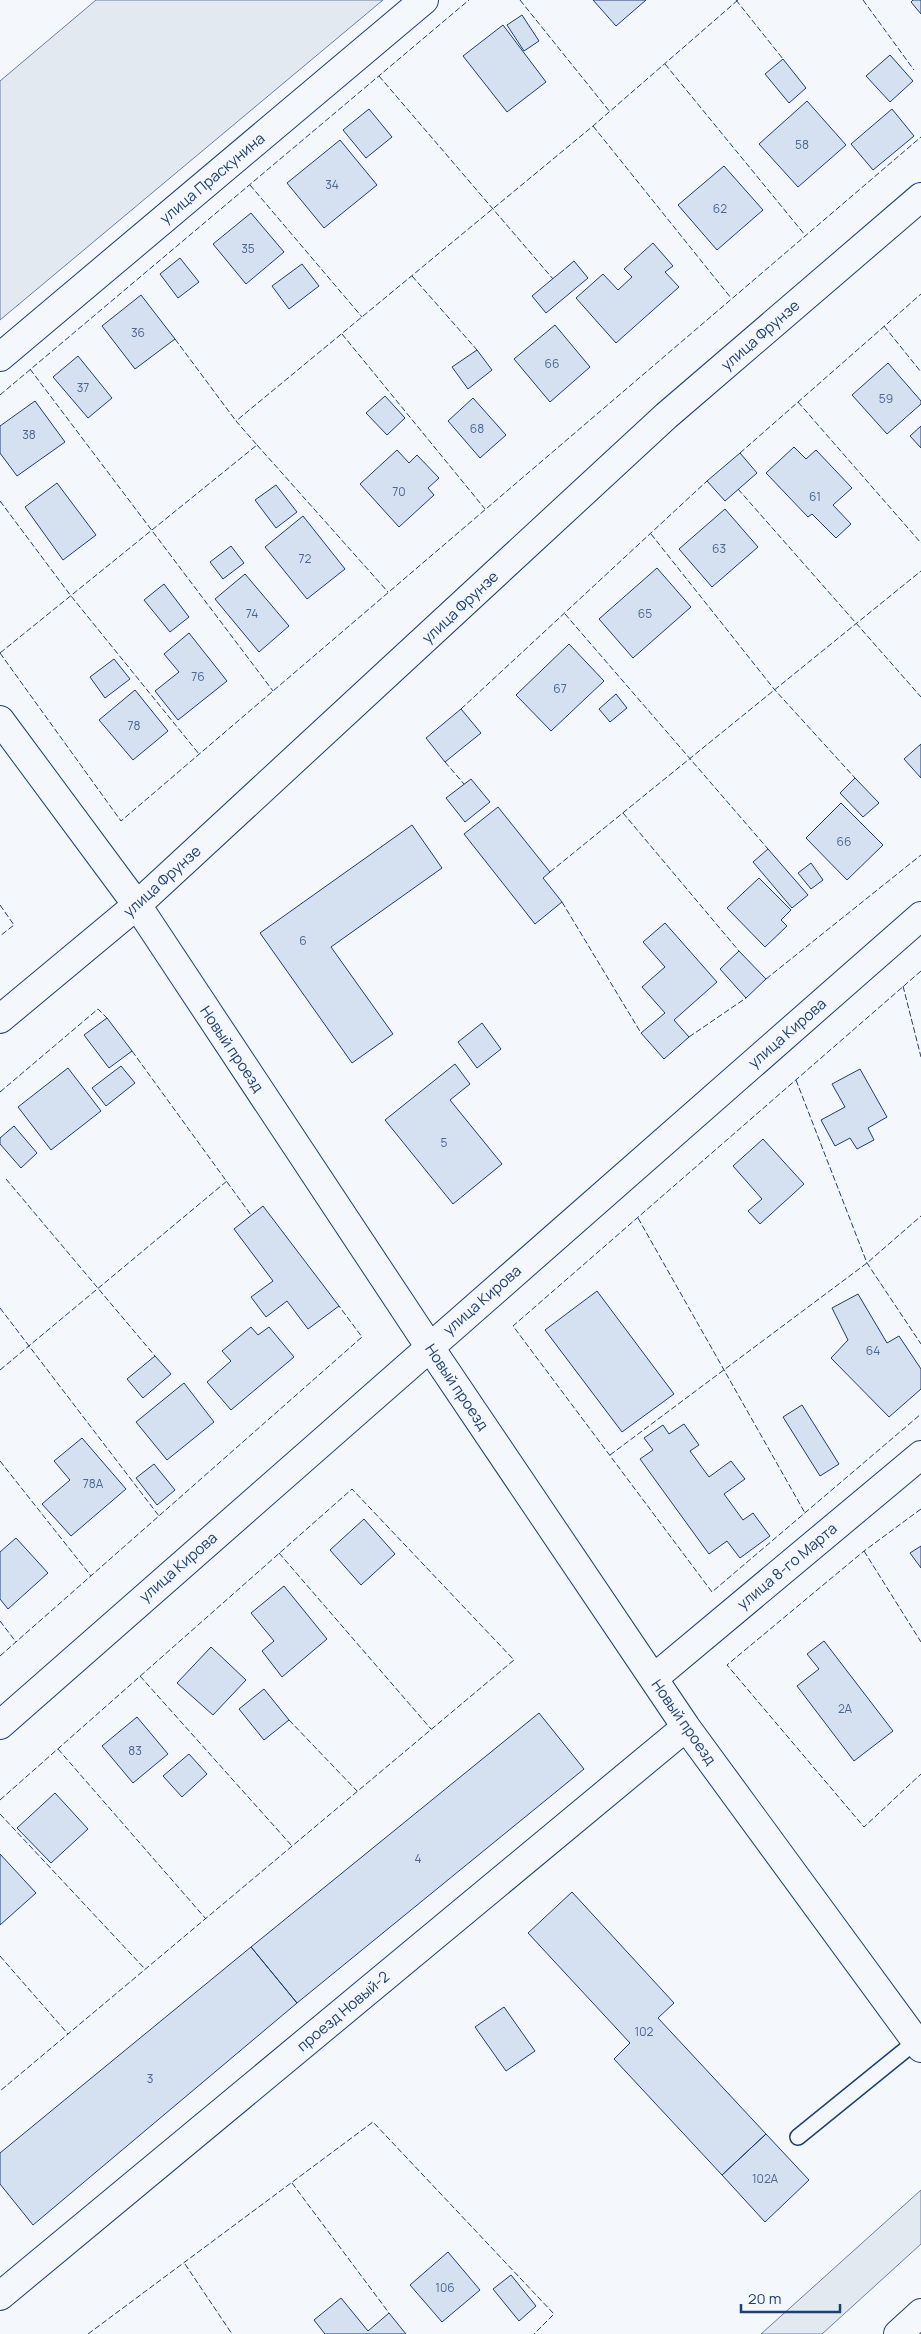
<svg xmlns="http://www.w3.org/2000/svg" width="921" height="2334" font-family="Manrope,sans-serif">
<style>
.green{fill:#e3e9f0;stroke:#687fa3}
.building{fill:#d5e0f0;stroke:#1d3f73}
.lines{fill:none;stroke-linecap:round;stroke-linejoin:round}
.lane-casing{stroke:#1d3f73;stroke-width:18}
.street-casing{stroke:#1d3f73;stroke-width:30}
.secondary-casing{stroke:#1d3f73;stroke-width:30}
.lane{stroke:#f4f7fb;stroke-width:15}
.street{stroke:#f4f7fb;stroke-width:28}
.secondary{stroke:#f4f7fb;stroke-width:28}
.fence{stroke:#1d3f73;stroke-width:1;stroke-dasharray:6 2.5;stroke-linecap:butt}
.labels{text-anchor:middle;dominant-baseline:central;stroke-width:4;stroke-linejoin:round;paint-order:stroke}
.number-label{font-size:12px;fill:#4b6792}
.street-label{font-size:15px;fill:#1d3f73;stroke:#f4f7fb}
</style>
<rect width="100%" height="100%" fill="#f4f7fb"/>
<!-- green -->
<path class="green" d="M 96,0 L 383,0 L 0,320 L 0,81 Z
M 921,2190 L 921,2244 L 822,2334 L 761,2334 Z"/>
<!-- building -->
<path class="building" d="M 593,0 L 646,0 L 616,26 Z
M 913,0 L 921,0 L 921,14 L 911,2 Z
M 522,15 L 539,41 L 524,51 L 507,25 Z
M 503,25 L 546,82 L 507,112 L 463,56 Z
M 890,55 L 913,81 L 890,102 L 866,76 Z
M 783,59 L 806,88 L 789,103 L 765,74 Z
M 807,101 L 846,145 L 798,187 L 759,144 Z
M 369,109 L 392,137 L 366,158 L 343,130 Z
M 892,109 L 914,136 L 873,170 L 851,144 Z
M 340,140 L 377,185 L 324,228 L 287,183 Z
M 724,166 L 763,210 L 717,250 L 678,205 Z
M 251,213 L 284,252 L 246,284 L 213,244 Z
M 653,243 L 673,266 L 665,272 L 679,287 L 616,343 L 576,298 L 603,274 L 618,290 L 632,277 L 624,269 Z
M 180,258 L 199,282 L 178,298 L 160,274 Z
M 574,261 L 588,278 L 546,313 L 532,296 Z
M 302,264 L 319,286 L 289,309 L 272,286 Z
M 141,295 L 175,339 L 135,369 L 102,326 Z
M 555,325 L 590,367 L 550,402 L 514,359 Z
M 477,350 L 492,370 L 468,389 L 452,367 Z
M 78,356 L 112,398 L 88,418 L 53,377 Z
M 888,363 L 921,401 L 921,404 L 887,434 L 852,395 Z
M 385,396 L 405,418 L 387,435 L 366,413 Z
M 473,398 L 506,435 L 480,458 L 448,421 Z
M 35,401 L 65,442 L 17,476 L 0,453 L 0,426 Z
M 921,426 L 921,448 L 910,436 Z
M 794,447 L 806,459 L 816,450 L 852,488 L 833,505 L 851,524 L 836,538 L 812,514 L 808,517 L 766,473 Z
M 397,450 L 409,463 L 417,455 L 439,478 L 428,488 L 434,495 L 399,527 L 360,484 Z
M 740,453 L 757,473 L 725,501 L 707,481 Z
M 57,483 L 96,535 L 63,560 L 25,507 Z
M 276,485 L 297,512 L 276,528 L 255,500 Z
M 725,509 L 758,547 L 712,587 L 679,549 Z
M 303,516 L 345,569 L 307,599 L 265,547 Z
M 231,546 L 244,563 L 223,579 L 210,562 Z
M 657,568 L 691,607 L 633,658 L 599,619 Z
M 245,574 L 289,626 L 259,652 L 215,599 Z
M 164,584 L 189,617 L 170,632 L 144,600 Z
M 189,633 L 227,681 L 178,720 L 155,691 L 179,672 L 164,654 Z
M 569,644 L 604,681 L 551,731 L 516,695 Z
M 114,659 L 130,679 L 105,698 L 90,677 Z
M 135,690 L 168,731 L 133,760 L 99,720 Z
M 616,694 L 627,708 L 610,722 L 599,709 Z
M 461,709 L 481,733 L 445,762 L 426,738 Z
M 921,744 L 921,778 L 904,759 Z
M 855,778 L 879,803 L 863,817 L 840,793 Z
M 471,779 L 490,802 L 465,822 L 446,798 Z
M 841,803 L 883,845 L 847,880 L 806,838 Z
M 498,807 L 550,872 L 543,878 L 562,902 L 535,924 L 464,834 Z
M 412,825 L 442,868 L 331,947 L 393,1034 L 352,1063 L 260,933 Z
M 768,849 L 808,895 L 792,908 L 753,862 Z
M 811,863 L 823,880 L 811,889 L 798,873 Z
M 759,878 L 791,910 L 781,920 L 787,926 L 765,947 L 727,908 Z
M 665,923 L 717,982 L 674,1020 L 689,1037 L 664,1059 L 641,1033 L 665,1013 L 642,987 L 665,967 L 643,942 Z
M 739,951 L 766,979 L 746,998 L 720,969 Z
M 107,1018 L 132,1051 L 109,1068 L 84,1035 Z
M 482,1023 L 501,1049 L 477,1068 L 458,1042 Z
M 455,1064 L 470,1084 L 450,1100 L 502,1164 L 453,1204 L 385,1120 Z
M 121,1066 L 135,1083 L 106,1106 L 92,1088 Z
M 68,1068 L 101,1111 L 51,1150 L 18,1107 Z
M 860,1069 L 887,1117 L 868,1128 L 874,1140 L 857,1149 L 850,1138 L 835,1146 L 821,1120 L 845,1107 L 832,1084 Z
M 14,1126 L 37,1153 L 21,1168 L 0,1144 L 0,1138 Z
M 763,1139 L 804,1184 L 760,1224 L 748,1211 L 762,1199 L 733,1166 Z
M 263,1206 L 339,1306 L 308,1329 L 287,1301 L 266,1317 L 251,1297 L 273,1281 L 234,1229 Z
M 597,1291 L 674,1394 L 622,1432 L 545,1330 Z
M 858,1294 L 887,1343 L 899,1336 L 921,1369 L 921,1389 L 889,1417 L 831,1358 L 848,1340 L 832,1308 Z
M 251,1327 L 258,1335 L 269,1327 L 294,1357 L 231,1410 L 207,1382 L 231,1361 L 222,1351 Z
M 155,1356 L 171,1374 L 143,1398 L 127,1379 Z
M 184,1383 L 214,1422 L 167,1460 L 136,1422 Z
M 802,1405 L 839,1464 L 820,1476 L 783,1417 Z
M 684,1424 L 699,1445 L 690,1451 L 709,1477 L 731,1461 L 745,1479 L 724,1494 L 743,1520 L 753,1513 L 770,1536 L 740,1558 L 727,1541 L 709,1554 L 640,1459 L 653,1450 L 644,1438 L 663,1425 L 669,1434 Z
M 82,1438 L 126,1489 L 71,1536 L 42,1504 L 70,1480 L 54,1461 Z
M 154,1464 L 175,1490 L 157,1505 L 136,1478 Z
M 364,1519 L 395,1554 L 361,1585 L 330,1550 Z
M 16,1538 L 48,1573 L 8,1609 L 0,1599 L 0,1552 Z
M 921,1546 L 921,1568 L 910,1553 Z
M 284,1586 L 327,1639 L 282,1677 L 262,1651 L 274,1641 L 251,1613 Z
M 824,1641 L 893,1731 L 854,1761 L 797,1686 L 819,1669 L 807,1654 Z
M 211,1647 L 246,1680 L 213,1715 L 177,1683 Z
M 264,1689 L 289,1720 L 264,1740 L 239,1709 Z
M 539,1713 L 584,1769 L 297,2003 L 251,1947 Z
M 137,1717 L 168,1754 L 133,1783 L 102,1746 Z
M 189,1754 L 207,1774 L 182,1797 L 163,1776 Z
M 55,1793 L 88,1829 L 51,1863 L 17,1828 Z
M 0,1854 L 36,1893 L 0,1925 Z
M 572,1892 L 674,2003 L 658,2018 L 766,2134 L 722,2175 L 614,2059 L 630,2043 L 528,1933 Z
M 251,1947 L 297,2003 L 33,2225 L 0,2184 L 0,2153 Z
M 504,2007 L 535,2051 L 506,2071 L 475,2027 Z
M 766,2134 L 809,2180 L 765,2222 L 722,2175 Z
M 448,2252 L 480,2290 L 442,2322 L 410,2285 Z
M 511,2275 L 536,2306 L 519,2321 L 493,2289 Z
M 341,2298 L 368,2331 L 389,2313 L 406,2334 L 325,2334 L 314,2320 Z"/>
<g class="lines">
<defs>
<path id="lane" d="M 798,2137 L 920,2038"/>
<path id="street" d="M 0,357 L 424,0
M 0,720 L 137,905 L 429,1346 L 686,1727 L 921,2048
M 0,1019 L 137,905 L 666,416 L 921,197
M 654,1678 L 921,1455
M 0,1725 L 921,916
M 0,2296 L 686,1727"/>
<path id="secondary" d="M 898,2334 L 921,2313"/>
</defs>
<!-- lane casing -->
<use href="#lane" class="lane-casing"/>
<!-- street casing -->
<use href="#street" class="street-casing"/>
<!-- secondary casing -->
<use href="#secondary" class="secondary-casing"/>
<!-- lane -->
<use href="#lane" class="lane"/>
<!-- street -->
<use href="#street" class="street"/>
<!-- secondary -->
<use href="#secondary" class="secondary"/>
<!-- fence -->
<path class="fence" d="M 520,0 L 610,112
M 736,0 L 783,59
M 863,0 L 914,70
M 665,64 L 805,235
M 379,76 L 553,279
M 593,126 L 731,298
M 250,185 L 362,317
M 412,276 L 477,350
M 884,326 L 921,372
M 342,334 L 485,509
M 175,339 L 236,421
M 30,369 L 273,691
M 0,395 L 469,0
M 798,402 L 921,543
M 257,445 L 388,592
M 740,453 L 921,294
M 738,489 L 921,697
M 0,501 L 71,596 L 199,754
M 651,534 L 774,689 L 855,778
M 565,614 L 768,849
M 0,653 L 121,821 L 921,137
M 0,653 L 257,445 L 236,421 L 593,126 L 738,0
M 461,709 L 707,481
M 445,762 L 464,784
M 623,813 L 739,951
M 550,872 L 921,571
M 562,902 L 641,1033
M 0,905 L 14,925 L 0,936
M 921,971 L 513,1326 L 712,1592 L 921,1414
M 766,979 L 921,855
M 903,986 L 921,1057
M 689,1037 L 746,998
M 132,1051 L 251,1215
M 796,1080 L 867,1263 L 921,1344
M 0,1092 L 98,1009 L 107,1018
M 6,1179 L 155,1356
M 638,1218 L 805,1513
M 0,1308 L 159,1516
M 0,1370 L 227,1181
M 610,1455 L 867,1263 L 921,1216
M 0,1461 L 91,1576
M 921,1509 L 864,1551 L 727,1665 L 864,1827 L 921,1774
M 864,1551 L 921,1642
M 279,1553 L 431,1729
M 0,1621 L 16,1642
M 0,1656 L 362,1337 L 339,1306
M 140,1676 L 292,1846
M 289,1720 L 357,1791
M 58,1749 L 206,1919
M 0,1800 L 352,1489 L 514,1660 L 0,2091
M 0,1814 L 145,1969
M 0,1956 L 68,2034
M 292,2183 L 389,2313
M 185,2264 L 232,2334
M 88,2334 L 373,2122 L 554,2314 L 534,2334"/>
</g>
<g class="labels">
<!-- number labels -->
<g class="number-label">
<text x="802" y="144">58</text>
<text x="332" y="184">34</text>
<text x="720" y="208">62</text>
<text x="248" y="248">35</text>
<text x="138" y="332">36</text>
<text x="552" y="363">66</text>
<text x="83" y="387">37</text>
<text x="886" y="398">59</text>
<text x="477" y="428">68</text>
<text x="29" y="434">38</text>
<text x="399" y="491">70</text>
<text x="815" y="496">61</text>
<text x="719" y="548">63</text>
<text x="305" y="558">72</text>
<text x="252" y="613">74</text>
<text x="645" y="613">65</text>
<text x="198" y="676">76</text>
<text x="560" y="688">67</text>
<text x="134" y="725">78</text>
<text x="844" y="841">66</text>
<text x="303" y="940">6</text>
<text x="444" y="1142">5</text>
<text x="873" y="1350">64</text>
<text x="93" y="1483">78А</text>
<text x="845" y="1708">2А</text>
<text x="135" y="1750">83</text>
<text x="418" y="1858">4</text>
<text x="644" y="2031">102</text>
<text x="150" y="2078">3</text>
<text x="765" y="2178">102А</text>
<text x="445" y="2287">106</text>
</g>
<!-- street labels -->
<g class="street-label">
<text transform="translate(212 178) rotate(-40)">улица Праскунина</text>
<text transform="translate(760 335) rotate(-41)">улица Фрунзе</text>
<text transform="translate(460 607) rotate(-43)">улица Фрунзе</text>
<text transform="translate(162 881) rotate(-42)">улица Фрунзе</text>
<text transform="translate(787 1033) rotate(-41)">улица Кирова</text>
<text transform="translate(232 1049) rotate(56)">Новый проезд</text>
<text transform="translate(482 1300) rotate(-41)">улица Кирова</text>
<text transform="translate(457 1387) rotate(56)">Новый проезд</text>
<text transform="translate(787 1566) rotate(-40)">улица 8-го Марта</text>
<text transform="translate(178 1567) rotate(-41)">улица Кирова</text>
<text transform="translate(684 1722) rotate(55)">Новый проезд</text>
<text transform="translate(343 2011) rotate(-40)">проезд Новый-2</text>
</g>
</g>
<!-- scale -->
<path d="M741 2304v8h99v-8" fill="none" stroke="#1d3f73" stroke-width="2.5"/>
<text x="748" y="2304" font-size="15" fill="#1d3f73" stroke="#f4f7fb" stroke-width="4" paint-order="stroke">20 m</text>
</svg>
